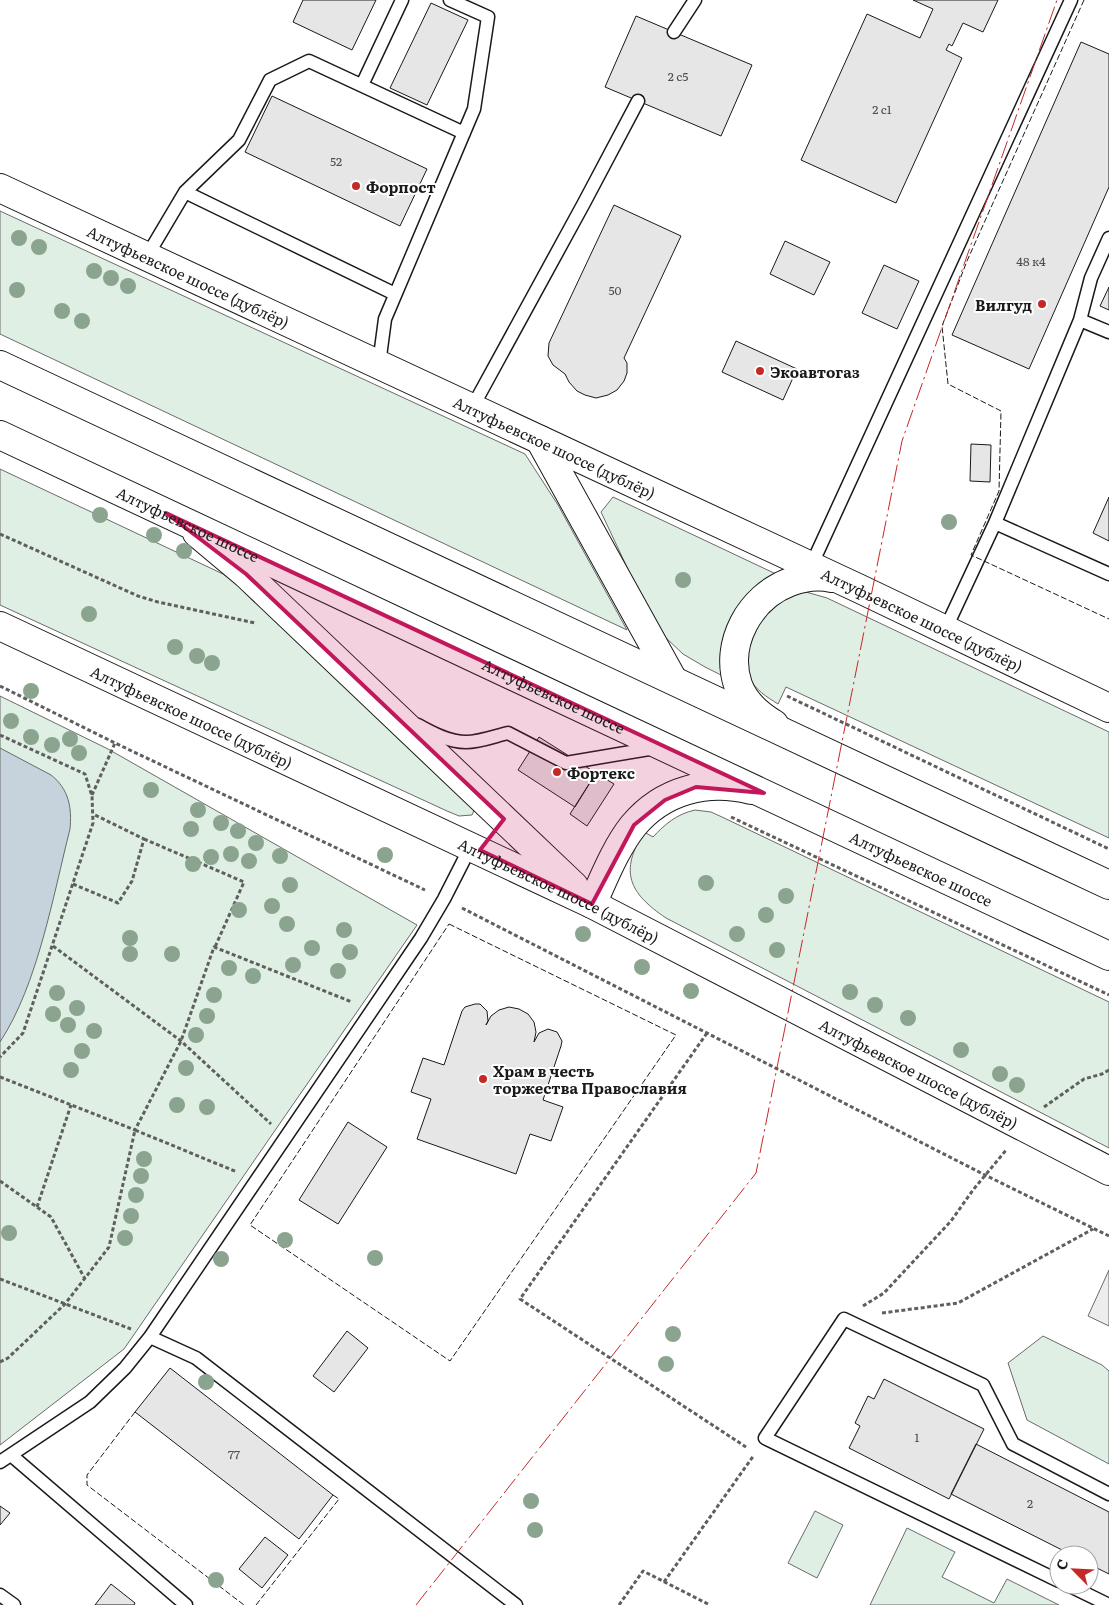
<svg xmlns="http://www.w3.org/2000/svg" width="1109" height="1605" font-family="Literata,serif">
<style>
.green{fill:#e0efe3;stroke:#6a6a6a}
.parking{fill:#ededed;stroke:#6a6a6a}
.water{fill:#c6d2dc;stroke:#6a6a6a}
.building{fill:#e6e6e6;stroke:#1a1a1a}
.lines{fill:none;stroke-linecap:round;stroke-linejoin:round}
.lane-casing{stroke:#1a1a1a;stroke-width:15}
.secondary-casing{stroke:#1a1a1a;stroke-width:30}
.primary-casing{stroke:#1a1a1a;stroke-width:30}
.path{stroke:#5f5f5f;stroke-width:3;stroke-dasharray:4 2.5;stroke-linecap:butt}
.lane{stroke:#fff;stroke-width:12}
.secondary{stroke:#fff;stroke-width:28}
.primary{stroke:#fff;stroke-width:28}
.fence{stroke:#1a1a1a;stroke-width:1;stroke-dasharray:6 2.5;stroke-linecap:butt}
.power{stroke:#c62828;stroke-width:1;stroke-dasharray:18 4 2.5 4;stroke-linecap:butt}
.tree{fill:#8aa48f}
.marked{fill:#c2185b;fill-opacity:0.2;stroke:#c2185b;stroke-width:4;stroke-linejoin:round}
.poi-dot{fill:#c62828;stroke:#fff;stroke-width:2}
.labels{text-anchor:middle;dominant-baseline:central;stroke-width:4;stroke-linejoin:round;paint-order:stroke}
.number-label{font-size:12px;fill:#4d4d4d}
.poi-label{font-size:15px;font-weight:bold;fill:#1a1a1a;stroke:#fff;text-anchor:start}
.street-label{font-size:15px;fill:#1a1a1a;stroke:#fff}
</style>
<rect width="100%" height="100%" fill="#fff"/>
<!-- green -->
<path class="green" d="M 0,211 L 525,454 L 558,505 L 627,630 L 0,334 Z
M 0,469 L 223,574 L 259,600 L 475,808 L 472,815 L 459,816 L 447,811 L 0,605 Z
M 613,497 L 776,574 C 739,596 715,631 723,676 L 705,667 L 683,654 L 664,636 L 649,614 L 601,512 Z
M 806,592 L 827,598 L 1109,732 L 1109,838 L 786,687 L 778,704 C 767,697 755,690 750,678 C 740,653 757,618 778,602 C 785,596 797,593 806,592 Z
M 0,696 L 108,749 L 417,925 L 124,1349 L 0,1445 Z
M 695,810 L 711,812 L 722,817 L 1109,1002 L 1109,1148 L 666,918 C 629,893 619,872 644,832 L 653,837 C 665,824 677,814 695,810 Z
M 1043,1336 L 1102,1365 L 1109,1371 L 1109,1464 L 1027,1420 L 1008,1363 Z
M 815,1511 L 843,1525 L 817,1578 L 788,1563 Z
M 907,1528 L 955,1552 L 942,1577 L 994,1603 L 1007,1579 L 1059,1605 L 870,1605 Z"/>
<!-- parking -->
<path class="parking" d="M 1109,1270 L 1109,1326 L 1088,1316 Z"/>
<!-- water -->
<path class="water" d="M 0,748 L 51,775 C 69,789 72,808 70,829 C 53,896 38,984 0,1042 Z"/>
<!-- building -->
<path class="building" d="M 303,0 L 376,0 L 352,50 L 293,22 Z
M 913,0 L 998,0 L 983,32 L 963,23 L 952,46 L 949,44 L 946,50 L 962,58 L 896,203 L 801,160 L 867,14 L 920,38 L 933,9 Z
M 431,3 L 468,20 L 427,105 L 390,88 Z
M 636,16 L 752,65 L 721,136 L 605,87 Z
M 1081,42 L 1109,54 L 1109,187 L 1029,369 L 952,335 Z
M 272,96 L 427,169 L 400,226 L 245,152 Z
M 614,205 L 681,236 L 624,358 L 627,363 L 627,373 L 624,381 L 617,390 L 608,395 L 596,398 L 585,395 L 577,391 L 569,382 L 565,374 L 553,365 L 548,356 L 549,343 Z
M 785,241 L 830,262 L 814,295 L 770,274 Z
M 884,265 L 919,281 L 897,329 L 862,313 Z
M 1109,287 L 1109,310 L 1100,306 Z
M 736,341 L 797,369 L 783,400 L 722,372 Z
M 971,444 L 991,445 L 990,482 L 970,481 Z
M 1109,497 L 1109,541 L 1093,533 Z
M 539,737 L 596,773 L 575,807 L 518,770 Z
M 596,773 L 614,784 L 587,826 L 570,814 Z
M 475,1004 L 480,1004 L 487,1011 L 488,1021 L 486,1025 L 491,1016 L 499,1010 L 509,1007 L 519,1009 L 528,1014 L 534,1022 L 536,1032 L 534,1042 L 539,1033 L 548,1029 L 557,1032 L 562,1041 L 561,1046 L 543,1100 L 563,1107 L 551,1141 L 530,1134 L 516,1174 L 417,1139 L 431,1099 L 411,1092 L 423,1058 L 444,1065 L 462,1011 L 465,1007 Z
M 348,1122 L 387,1147 L 338,1224 L 299,1200 Z
M 347,1331 L 368,1348 L 334,1392 L 313,1376 Z
M 170,1368 L 333,1495 L 299,1539 L 135,1412 Z
M 884,1379 L 984,1429 L 949,1499 L 849,1448 L 860,1426 L 855,1423 L 868,1396 L 874,1399 Z
M 976,1444 L 1109,1512 L 1109,1574 L 1089,1564 L 1089,1555 L 1072,1555 L 951,1494 Z
M 0,1506 L 10,1513 L 0,1525 Z
M 265,1537 L 288,1555 L 262,1588 L 239,1569 Z
M 111,1584 L 135,1603 L 134,1605 L 95,1605 Z"/>
<g class="lines">
<defs>
<path id="lane" d="M 674,32 L 695,0
M 362,85 L 402,0
M 185,192 L 395,294
M 1109,238 L 1091,278 L 1080,320 L 1109,332
M 147,256 L 185,192 L 239,140 L 270,80 L 309,61 L 464,133
M 379,364 L 385,319 L 474,109 L 488,17 L 450,0
M 472,408 L 584,203 L 638,101
M 995,523 L 1080,320
M 811,566 L 1071,0
M 945,630 L 995,523 L 1109,574
M 418,725 C 432,733 449,742 466,742 C 480,742 495,736 508,733 L 566,763 L 655,748
M 150,1337 L 196,1358 L 516,1605
M 11,1455 L 186,1605
M 0,1462 L 90,1402 L 125,1368 L 150,1337 L 421,938 L 444,899 L 471,846
M 1059,1581 L 765,1438 L 844,1319 L 983,1385 L 1013,1444 L 1109,1494
M 1068,1585 L 1109,1605
M 0,1595 L 14,1605"/>
<g id="secondary">
<path id="s1" d="M 0,188 L 860,589 L 1109,708"/>
<path d="M 540,440 L 673,680"/>
<path d="M 197,533 L 246,574 L 574,886"/>
<path id="s2" d="M 0,626 L 592,904 L 1109,1171"/>
<path d="M 774,724 C 759,715 744,702 738,685 C 724,643 750,597 790,582 C 803,577 818,575 832,578"/>
<path d="M 592,904 C 604,878 615,849 633,826 C 663,790 707,779 751,790"/>
</g>
<g id="primary">
<path d="M 0,365 L 1109,885"/>
<path id="s3" d="M 0,435 L 1109,956"/>
</g>
</defs>
<!-- lane casing -->
<use href="#lane" class="lane-casing"/>
<!-- secondary casing -->
<use href="#secondary" class="secondary-casing"/>
<!-- primary casing -->
<use href="#primary" class="primary-casing"/>
<!-- path -->
<path class="path" d="M 0,534 L 138,596 L 158,602 L 255,623
M 0,686 L 115,743 L 425,890
M 787,696 L 1109,849
M 0,735 L 85,774 L 92,796 L 93,823 L 23,1033 L 0,1057
M 92,795 L 115,743
M 731,817 L 1109,995
M 144,839 L 244,882 L 215,947
M 73,884 L 118,903 L 132,881 L 144,839 L 93,814
M 462,908 L 985,1175 L 1109,1236
M 53,946 L 181,1041 L 271,1124
M 707,1033 L 520,1299 L 746,1447
M 0,1077 L 135,1130 L 181,1041 L 214,947 L 352,1002
M 1044,1107 L 1084,1079 L 1102,1074 L 1109,1070
M 0,1181 L 51,1217 L 85,1279
M 37,1207 L 71,1105
M 0,1279 L 131,1329
M 863,1306 L 884,1293 L 951,1221 L 973,1190 L 1007,1149
M 882,1313 L 958,1303 L 1093,1229
M 0,1362 L 8,1358 L 65,1304 L 109,1247 L 135,1130 L 237,1172
M 664,1582 L 754,1455
M 619,1605 L 643,1571 L 710,1605"/>
<!-- lane -->
<use href="#lane" class="lane"/>
<!-- secondary -->
<use href="#secondary" class="secondary"/>
<!-- primary -->
<use href="#primary" class="primary"/>
<!-- fence -->
<path class="fence" d="M 1084,0 L 967,261 L 942,326 L 948,384 L 1001,411 L 999,491 L 971,555 L 1109,619
M 449,924 L 676,1035 L 450,1361 L 250,1225 Z
M 135,1412 L 87,1475 L 87,1485 L 244,1605
M 256,1605 L 339,1499 L 333,1495"/>
<!-- power -->
<path class="power" d="M 416,1605 L 756,1173 L 902,441 L 1057,0"/>
</g>
<!-- trees -->
<g class="tree">
<circle cx="19" cy="238" r="8"/>
<circle cx="39" cy="247" r="8"/>
<circle cx="94" cy="271" r="8"/>
<circle cx="111" cy="278" r="8"/>
<circle cx="128" cy="286" r="8"/>
<circle cx="17" cy="290" r="8"/>
<circle cx="62" cy="311" r="8"/>
<circle cx="82" cy="321" r="8"/>
<circle cx="100" cy="515" r="8"/>
<circle cx="949" cy="522" r="8"/>
<circle cx="154" cy="535" r="8"/>
<circle cx="184" cy="551" r="8"/>
<circle cx="683" cy="580" r="8"/>
<circle cx="89" cy="614" r="8"/>
<circle cx="175" cy="647" r="8"/>
<circle cx="197" cy="656" r="8"/>
<circle cx="212" cy="663" r="8"/>
<circle cx="31" cy="691" r="8"/>
<circle cx="11" cy="721" r="8"/>
<circle cx="31" cy="737" r="8"/>
<circle cx="70" cy="739" r="8"/>
<circle cx="52" cy="745" r="8"/>
<circle cx="79" cy="753" r="8"/>
<circle cx="151" cy="790" r="8"/>
<circle cx="198" cy="810" r="8"/>
<circle cx="221" cy="823" r="8"/>
<circle cx="191" cy="829" r="8"/>
<circle cx="238" cy="831" r="8"/>
<circle cx="256" cy="843" r="8"/>
<circle cx="231" cy="854" r="8"/>
<circle cx="385" cy="855" r="8"/>
<circle cx="280" cy="856" r="8"/>
<circle cx="211" cy="857" r="8"/>
<circle cx="249" cy="861" r="8"/>
<circle cx="193" cy="864" r="8"/>
<circle cx="706" cy="883" r="8"/>
<circle cx="290" cy="885" r="8"/>
<circle cx="786" cy="896" r="8"/>
<circle cx="272" cy="906" r="8"/>
<circle cx="239" cy="910" r="8"/>
<circle cx="766" cy="915" r="8"/>
<circle cx="287" cy="924" r="8"/>
<circle cx="344" cy="930" r="8"/>
<circle cx="583" cy="934" r="8"/>
<circle cx="737" cy="934" r="8"/>
<circle cx="130" cy="938" r="8"/>
<circle cx="312" cy="948" r="8"/>
<circle cx="777" cy="950" r="8"/>
<circle cx="350" cy="952" r="8"/>
<circle cx="130" cy="954" r="8"/>
<circle cx="172" cy="954" r="8"/>
<circle cx="293" cy="965" r="8"/>
<circle cx="642" cy="967" r="8"/>
<circle cx="229" cy="968" r="8"/>
<circle cx="338" cy="971" r="8"/>
<circle cx="253" cy="976" r="8"/>
<circle cx="691" cy="991" r="8"/>
<circle cx="850" cy="992" r="8"/>
<circle cx="57" cy="993" r="8"/>
<circle cx="214" cy="995" r="8"/>
<circle cx="875" cy="1005" r="8"/>
<circle cx="77" cy="1008" r="8"/>
<circle cx="53" cy="1014" r="8"/>
<circle cx="207" cy="1016" r="8"/>
<circle cx="908" cy="1018" r="8"/>
<circle cx="68" cy="1025" r="8"/>
<circle cx="94" cy="1031" r="8"/>
<circle cx="196" cy="1035" r="8"/>
<circle cx="961" cy="1050" r="8"/>
<circle cx="82" cy="1051" r="8"/>
<circle cx="186" cy="1068" r="8"/>
<circle cx="71" cy="1070" r="8"/>
<circle cx="1000" cy="1074" r="8"/>
<circle cx="1017" cy="1085" r="8"/>
<circle cx="177" cy="1105" r="8"/>
<circle cx="207" cy="1107" r="8"/>
<circle cx="144" cy="1159" r="8"/>
<circle cx="141" cy="1176" r="8"/>
<circle cx="136" cy="1195" r="8"/>
<circle cx="131" cy="1216" r="8"/>
<circle cx="9" cy="1233" r="8"/>
<circle cx="125" cy="1238" r="8"/>
<circle cx="285" cy="1240" r="8"/>
<circle cx="375" cy="1258" r="8"/>
<circle cx="221" cy="1259" r="8"/>
<circle cx="673" cy="1334" r="8"/>
<circle cx="666" cy="1364" r="8"/>
<circle cx="206" cy="1382" r="8"/>
<circle cx="531" cy="1501" r="8"/>
<circle cx="535" cy="1530" r="8"/>
<circle cx="216" cy="1580" r="8"/>
</g>
<!-- marked area -->
<path class="marked" d="M 166,513 L 764,793 L 696,787 L 665,800 L 634,825 L 592,904 L 480,850 L 504,819 L 246,574 Z"/>
<!-- markers -->
<g class="poi-dot">
<circle cx="356" cy="186" r="5"/>
<circle cx="1042" cy="304" r="5"/>
<circle cx="760" cy="371" r="5"/>
<circle cx="557" cy="772" r="5"/>
<circle cx="483" cy="1079" r="5"/>
</g>
<g class="labels">
<!-- number labels -->
<g class="number-label">
<text x="678" y="76">2 с5</text>
<text x="882" y="109">2 с1</text>
<text x="336" y="161">52</text>
<text x="1031" y="261">48 к4</text>
<text x="615" y="290">50</text>
<text x="917" y="1437">1</text>
<text x="234" y="1454">77</text>
<text x="1030" y="1503">2</text>
</g>
<!-- poi labels -->
<g class="poi-label">
<text x="366" y="186">Форпост</text>
<text x="1032" y="304" text-anchor="end">Вилгуд</text>
<text x="770" y="371">Экоавтогаз</text>
<text x="567" y="772">Фортекс</text>
<text x="493" y="1070">Храм в честь<tspan x="493" dy="17">торжества Православия</tspan></text>
</g>
<!-- street labels -->
<g class="street-label">
<text stroke="none"><textPath href="#s1" startOffset="208">Алтуфьевское шоссе (дублёр)</textPath></text>
<text stroke="none"><textPath href="#s1" startOffset="612">Алтуфьевское шоссе (дублёр)</textPath></text>
<text stroke="none"><textPath href="#s3" startOffset="208">Алтуфьевское шоссе</textPath></text>
<text stroke="none"><textPath href="#s1" startOffset="1018">Алтуфьевское шоссе (дублёр)</textPath></text>
<text stroke="none"><textPath href="#s3" startOffset="612">Алтуфьевское шоссе</textPath></text>
<text stroke="none"><textPath href="#s2" startOffset="212">Алтуфьевское шоссе (дублёр)</textPath></text>
<text stroke="none"><textPath href="#s3" startOffset="1018">Алтуфьевское шоссе</textPath></text>
<text stroke="none"><textPath href="#s2" startOffset="618">Алтуфьевское шоссе (дублёр)</textPath></text>
<text stroke="none"><textPath href="#s2" startOffset="1022">Алтуфьевское шоссе (дублёр)</textPath></text>
</g>
</g>
<!-- north arrow -->
<g transform="translate(1074 1570) rotate(294)"><circle r="24" fill="#ffffff" stroke="#a3a3a3"/>
<path d="M0-4L9 19L0 12L-9 19Z" fill="#c62828"/>
<text y="-8" font-size="14" font-weight="bold" text-anchor="middle" fill="#1a1a1a">С</text>
</g>
</svg>
